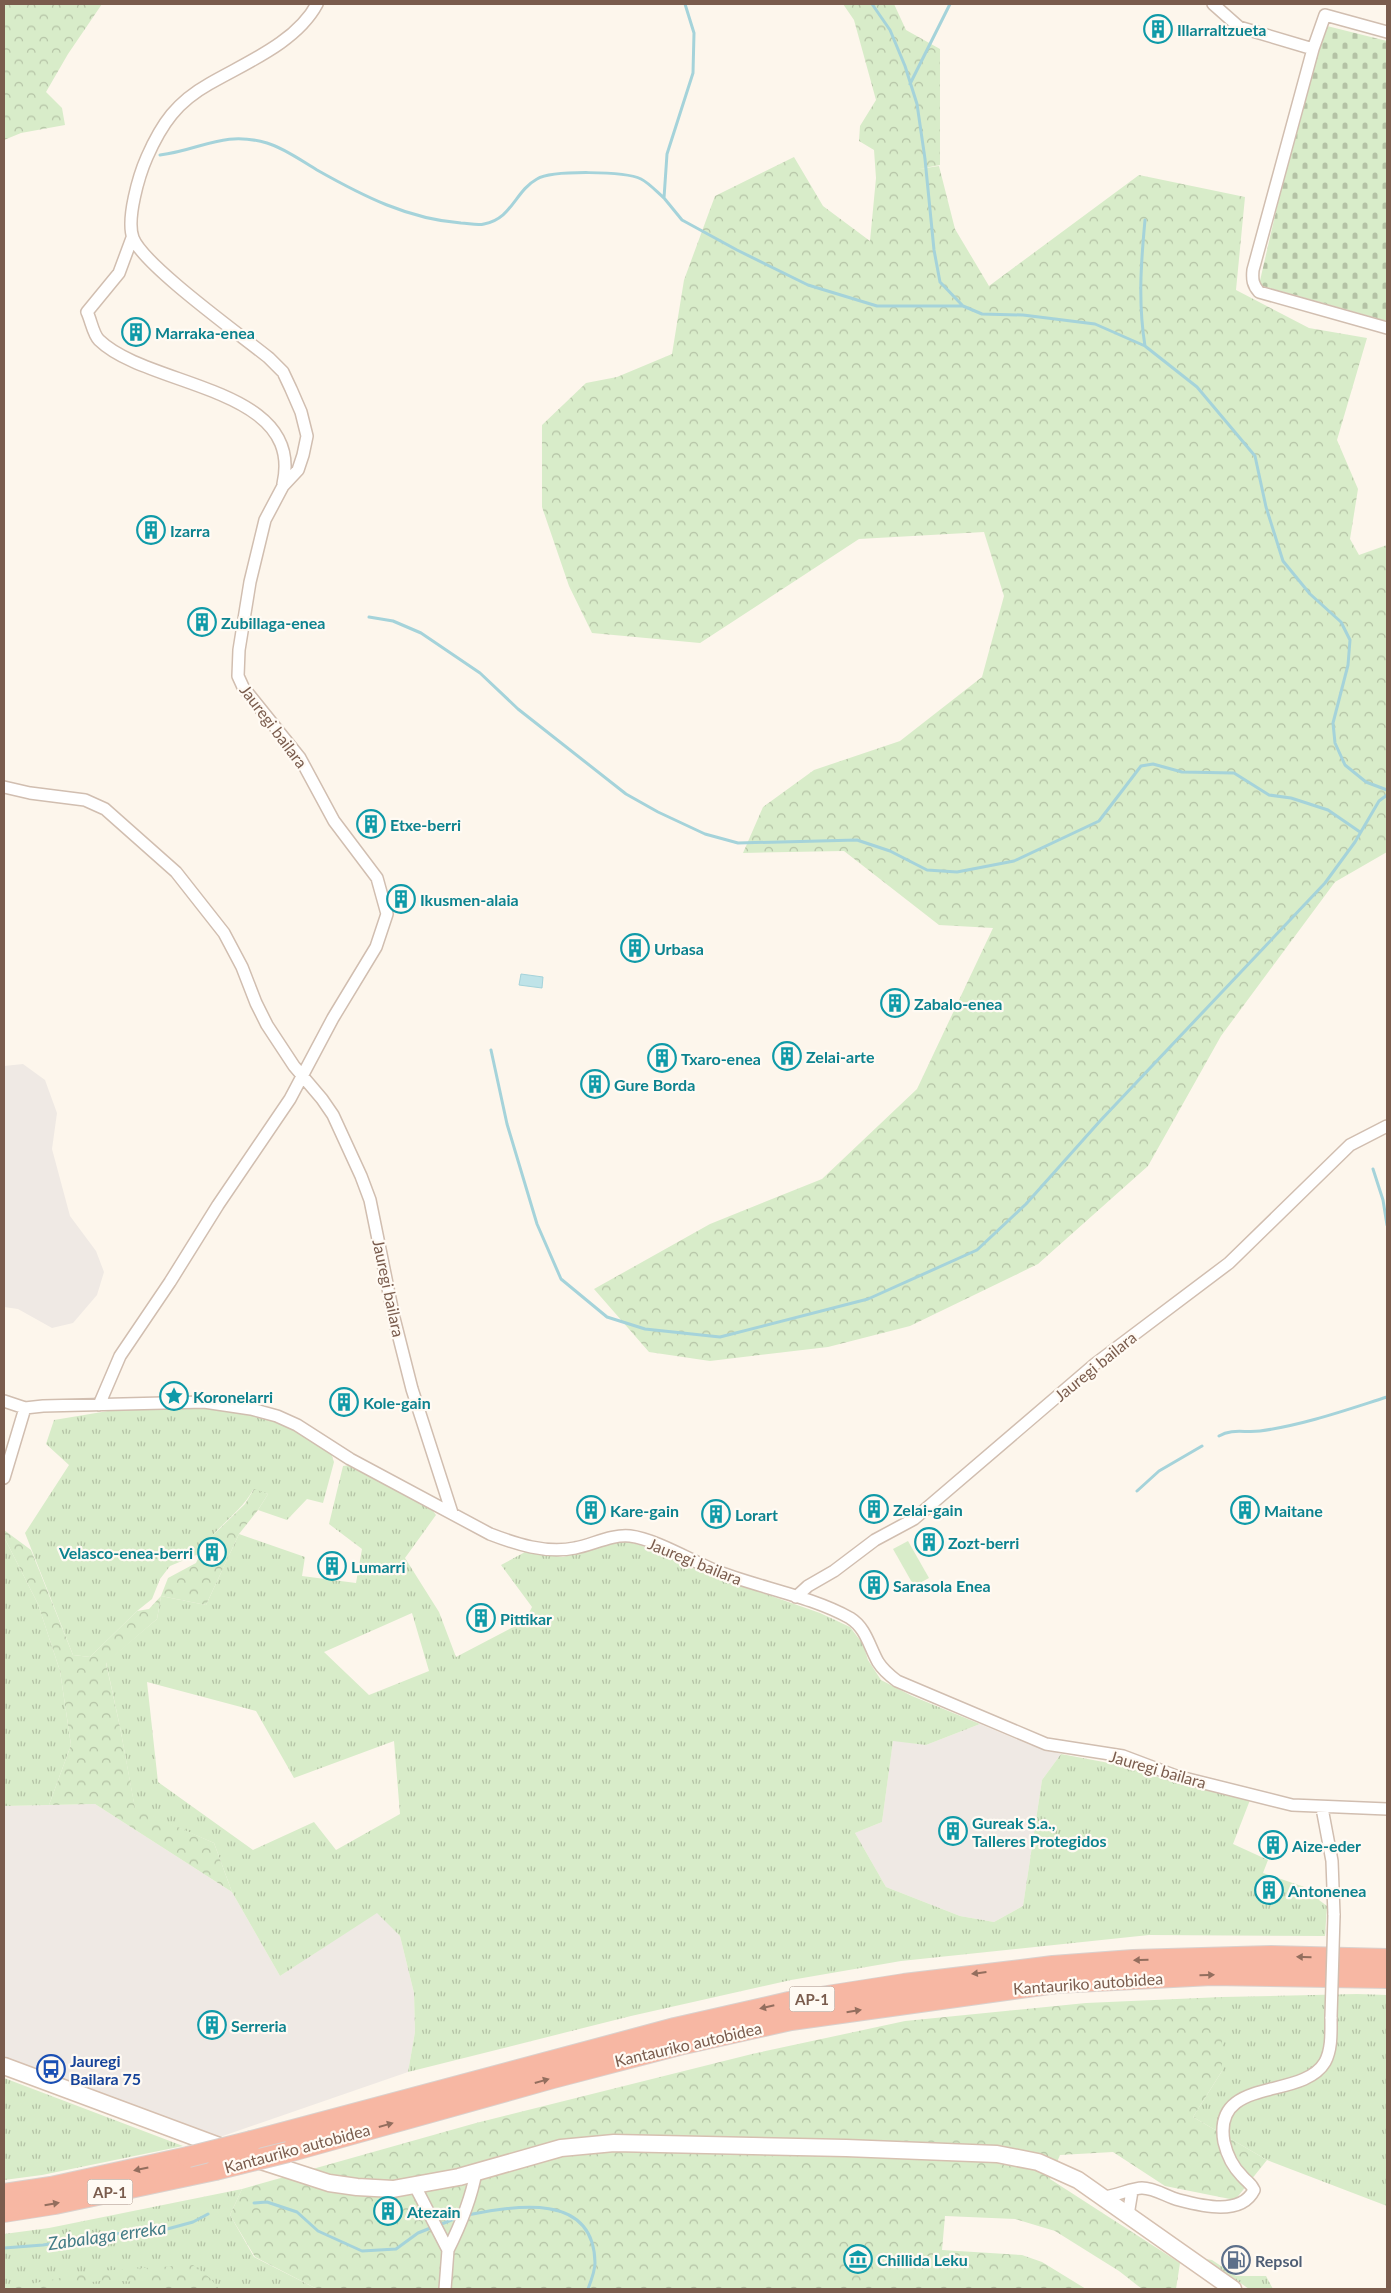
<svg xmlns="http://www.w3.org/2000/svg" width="1391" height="2293" font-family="Lato,sans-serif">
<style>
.industrial{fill:#efe9e4}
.grass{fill:url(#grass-tufts);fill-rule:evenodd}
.forest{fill:url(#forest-crowns)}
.cemetery{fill:url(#cemetery-stones)}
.garden{fill:#d8ecc9}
.water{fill:#bfe3e8;stroke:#a5d3da}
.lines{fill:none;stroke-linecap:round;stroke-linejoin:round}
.stream{stroke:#a5d3da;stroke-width:3}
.minor-casing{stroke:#d1beb0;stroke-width:14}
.secondary-casing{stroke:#d6c0b0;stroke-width:19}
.motorway-casing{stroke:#dad1cd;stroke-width:22}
.minor{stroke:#fff;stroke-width:11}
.secondary{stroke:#fff;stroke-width:16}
.motorway{stroke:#f7b7a3;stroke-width:20}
.minor-bridge-casing{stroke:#d1beb0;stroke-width:14;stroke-linecap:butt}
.motorway-bridge-casing{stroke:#dad1cd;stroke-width:22;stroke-linecap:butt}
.minor-bridge{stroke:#fff;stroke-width:11}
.motorway-bridge{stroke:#f7b7a3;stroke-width:20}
.oneway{fill:#936e5e}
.labels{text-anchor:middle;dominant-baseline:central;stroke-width:4.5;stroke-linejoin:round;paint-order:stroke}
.shield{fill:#fffaf3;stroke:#a28b7f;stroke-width:1}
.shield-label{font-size:15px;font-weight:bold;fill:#7a5c4d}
.culture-label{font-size:16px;font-weight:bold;fill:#0d838f;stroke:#fffaf3;text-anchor:start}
.street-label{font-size:16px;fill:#7a5c4d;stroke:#fffaf3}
.transit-label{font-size:16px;font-weight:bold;fill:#164399;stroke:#fffaf3;text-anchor:start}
.service-label{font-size:16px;font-weight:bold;fill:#4e5e75;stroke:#fffaf3;text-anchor:start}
.water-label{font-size:18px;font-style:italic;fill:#437c86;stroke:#fffaf3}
</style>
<defs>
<pattern id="grass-tufts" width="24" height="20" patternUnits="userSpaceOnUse" patternTransform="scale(1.25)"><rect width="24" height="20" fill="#d8ecc9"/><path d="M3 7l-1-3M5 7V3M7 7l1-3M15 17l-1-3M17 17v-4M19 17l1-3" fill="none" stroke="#b4c2a5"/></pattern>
<pattern id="forest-crowns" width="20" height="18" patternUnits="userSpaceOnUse" patternTransform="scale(1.25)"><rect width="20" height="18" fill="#d8ecc9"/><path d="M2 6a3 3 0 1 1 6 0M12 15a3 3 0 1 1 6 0" fill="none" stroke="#b4c2a5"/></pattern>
<pattern id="cemetery-stones" width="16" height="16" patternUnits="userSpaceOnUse" patternTransform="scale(1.25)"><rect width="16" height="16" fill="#d8ecc9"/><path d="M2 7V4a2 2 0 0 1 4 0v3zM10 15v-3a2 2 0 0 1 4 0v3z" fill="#b4c2a5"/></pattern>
</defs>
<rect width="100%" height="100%" fill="#fdf6ec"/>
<!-- industrial -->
<path class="industrial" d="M 23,1064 L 45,1080 L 57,1113 L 52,1149 L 70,1216 L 96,1251 L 104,1272 L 97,1295 L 73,1323 L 52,1328 L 18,1309 L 4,1307 L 4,1066 Z
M 980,1724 L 1030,1745 L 1061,1754 L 1042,1780 L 1023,1906 L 994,1922 L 960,1916 L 886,1887 L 855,1833 L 882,1822 L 893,1740 L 926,1745 Z
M 95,1804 L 232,1892 L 280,1976 L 377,1912 L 400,1936 L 414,1993 L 415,2032 L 408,2072 L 220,2137 L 4,2060 L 4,1806 Z"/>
<!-- grass -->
<path class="grass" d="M 191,1408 C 204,1408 219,1408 233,1410 C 268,1415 302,1434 331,1453 L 334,1462 L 323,1503 L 307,1499 L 287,1520 L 258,1510 L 268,1494 L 253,1490 C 240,1514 213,1528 201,1553 L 170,1566 L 160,1579 L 152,1599 L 137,1611 L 90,1657 L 73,1655 L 25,1533 L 69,1465 L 46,1444 L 54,1420 L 114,1410 Z
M 351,1465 L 428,1504 L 436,1515 L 405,1558 L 439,1612 L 456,1657 L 525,1621 L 532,1607 L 501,1565 L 525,1552 L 563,1557 L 623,1541 L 640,1545 L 705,1573 L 820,1613 L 850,1627 L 863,1644 L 868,1660 L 881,1680 L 912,1696 L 980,1724 L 926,1745 L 893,1741 L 882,1822 L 855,1833 L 886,1887 L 960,1916 L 994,1922 L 1023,1906 L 1042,1780 L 1061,1754 L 1125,1766 L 1176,1783 L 1250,1800 L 1233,1844 L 1268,1860 L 1263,1873 L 1322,1893 L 1319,1900 L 1327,1906 L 1325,1936 L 1149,1935 L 901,1961 L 791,1980 L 631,2016 L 408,2072 L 415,2032 L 414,1993 L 400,1936 L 377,1913 L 280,1976 L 232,1892 L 214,1843 L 135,1809 L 120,1727 L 106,1662 L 157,1619 L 161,1596 L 206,1605 L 239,1534 L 305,1557 L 302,1576 L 356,1583 L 362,1549 L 329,1524 L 343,1466 ZM 412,1613 L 429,1671 L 369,1695 L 324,1652 ZM 147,1682 L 256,1711 L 294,1778 L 394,1741 L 400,1814 L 336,1850 L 314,1822 L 253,1850 L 158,1782 Z
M 4,1537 L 38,1604 L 60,1671 L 71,1745 L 49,1805 L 4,1806 Z
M 1357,1994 L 1387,1995 L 1387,2206 L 1267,2160 L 1193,2117 L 1222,2071 L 1222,1997 Z
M 4,2078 L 183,2146 L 42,2175 L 4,2180 Z
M 242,2189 L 230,2215 L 254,2257 L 317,2289 L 4,2289 L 4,2234 L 49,2228 Z
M 1206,2259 L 1212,2260 L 1236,2276 L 1266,2276 L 1273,2289 L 1249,2289 Z"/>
<!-- forest -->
<path class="forest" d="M 4,4 L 102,4 L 68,54 L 46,92 L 62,108 L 65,125 L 21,133 L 4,140 Z
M 843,4 L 894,4 L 906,30 L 940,49 L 940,165 L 919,169 L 939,166 L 955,229 L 989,286 L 1139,175 L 1245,197 L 1236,290 L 1309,328 L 1367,338 L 1337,440 L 1358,489 L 1350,539 L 1359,555 L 1387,545 L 1387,852 L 1335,882 L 1221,1036 L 1148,1166 L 1038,1264 L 910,1326 L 828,1347 L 710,1361 L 649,1352 L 594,1289 L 710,1224 L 822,1179 L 917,1089 L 993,928 L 939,925 L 844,851 L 743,853 L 763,807 L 814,770 L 900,741 L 982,677 L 1004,596 L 984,532 L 859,539 L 700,643 L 592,633 L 569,586 L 542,507 L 542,425 L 586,383 L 617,377 L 672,354 L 684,280 L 715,196 L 794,157 L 823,206 L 870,241 L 876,178 L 874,150 L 859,141 L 860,126 L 876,100 L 854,20 Z
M 254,1489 L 268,1494 L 258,1510 L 239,1534 L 206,1605 L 161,1596 L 157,1619 L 106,1663 L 120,1727 L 135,1808 L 214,1843 L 232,1892 L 95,1804 L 49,1805 L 71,1745 L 60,1671 L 38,1604 L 4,1537 L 4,1530 L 31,1550 L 73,1655 L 90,1657 L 137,1611 L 149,1609 L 161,1596 L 168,1578 L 196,1563 L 206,1542 L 245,1504 Z
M 1222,1997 L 1222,2071 L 1193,2117 L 1267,2160 L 1235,2200 L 1165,2186 L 1113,2152 L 1060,2155 L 1050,2179 L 1180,2263 L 1176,2289 L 1142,2289 L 1119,2271 L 1055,2231 L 1015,2219 L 945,2216 L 942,2250 L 1022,2255 L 1042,2262 L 1086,2289 L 317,2289 L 255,2257 L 230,2215 L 242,2189 L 476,2123 L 752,2054 L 905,2021 L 1086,2003 Z
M 193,2265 L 210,2278 L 219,2289 L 169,2289 L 137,2282 L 108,2280 L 35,2289 L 4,2289 L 97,2271 Z"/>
<!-- cemetery -->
<path class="cemetery" d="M 1319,24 L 1387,41 L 1387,321 L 1259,285 Z"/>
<!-- garden -->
<path class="garden" d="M 908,1541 L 929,1578 L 914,1586 L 893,1549 Z"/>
<!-- water -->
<path class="water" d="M 521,974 L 543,977 L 542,988 L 519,985 Z"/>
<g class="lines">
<!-- stream -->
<path class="stream" d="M 685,4 L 694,33 L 693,73 L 667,154 L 664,198 L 682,220 L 737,250 L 808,285 L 877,306 L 962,306
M 872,4 L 890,30 L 905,66 L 917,104 L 925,159 L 934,250 L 940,282 L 963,306 L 982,314 L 1023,315 L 1095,324 L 1145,346 L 1197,387 L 1255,456 L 1266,507 L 1283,561 L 1310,594 L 1341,622 L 1350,640 L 1348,665 L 1333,723 L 1335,743 L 1345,765 L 1366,782 L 1387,790
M 910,84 L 950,4
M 160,155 C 201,150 223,130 267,143 C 284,148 302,161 317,170 C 363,196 408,219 461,223 C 468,223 477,226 484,224 C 512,219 515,191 537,179 C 552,170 625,171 641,179 C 649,183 657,192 664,198
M 1145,220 C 1141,263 1138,303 1145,346
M 369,617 L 393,621 L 421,633 L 480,673 L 518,709 L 626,794 L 658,812 L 705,834 L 738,843 L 857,840 L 890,851 L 927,870 L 957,872 L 1014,861 L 1099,821 L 1141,766 L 1153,764 L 1182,772 L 1234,773 L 1269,795 L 1291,798 L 1328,810 L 1360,832
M 491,1050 L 507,1124 L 537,1224 L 561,1279 L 607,1317 L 645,1329 L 720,1337 L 868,1299 L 977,1250 L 1026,1204 L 1100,1121 L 1325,883 L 1355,842 L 1379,801 L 1387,795
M 1373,1169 L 1383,1200 L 1387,1225
M 1219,1436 C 1232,1428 1245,1433 1260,1431 C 1304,1425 1346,1410 1387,1397
M 1137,1491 L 1159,1471 L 1202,1446
M 254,2203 L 267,2202 L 297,2212 L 318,2231 L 362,2251 L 396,2249 L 418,2233 L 433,2227
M 467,2215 C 515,2206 594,2191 595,2263 C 595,2271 591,2281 588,2289
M 439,2225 L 459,2217
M 4,2248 L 43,2245 L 113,2234 L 160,2231 L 193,2222 L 208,2214"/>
<defs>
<path id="minor" d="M 1213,4 L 1239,27 L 1313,49
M 1387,32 L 1325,15 L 1313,49 L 1253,270 C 1252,280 1253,285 1259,292 L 1387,328
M 132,238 L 119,273 L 87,312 C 91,320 93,334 99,340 C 148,388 305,386 283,484
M 4,787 L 30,793 L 85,800 L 105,809 L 176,872 L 224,933 L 242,967 L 256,1003 L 267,1025 L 294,1066 L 322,1099 L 333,1115 L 361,1176 L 370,1200 L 394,1318 L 412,1389 L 452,1513
M 4,1401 L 25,1408 L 43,1406 L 204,1402 L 251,1409 L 277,1416 L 297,1425 L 350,1459 L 490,1534 C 516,1544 546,1554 575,1548 C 592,1545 612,1534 630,1536 C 655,1539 690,1560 714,1570 C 756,1587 811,1596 850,1618 C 866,1628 869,1646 878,1662 C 883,1670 889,1675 897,1681 L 1046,1744 L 1123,1756 L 1176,1776 L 1292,1805 L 1387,1809
M 99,1405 L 120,1356 L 170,1282 L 218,1205 L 290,1099 L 333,1018 L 376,947 L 387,914 L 377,878 L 334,821 L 300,758 L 243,687 L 238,676 L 239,650 L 250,582 L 265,520 L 283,486 L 298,470 L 303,455 L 307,436 L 301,412 L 291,389 L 283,372 L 269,358 C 242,336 143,265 133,238 C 126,219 139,175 147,157 C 162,123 177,102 209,84 C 245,63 296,43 317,4
M 4,1478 L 25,1408
M 796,1597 L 808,1586 L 834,1571 L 875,1540 L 914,1519 L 1095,1364 L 1229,1263 L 1350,1145 L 1387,1126
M 1322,1808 L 1332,1861 L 1334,1915
M 415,2186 L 448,2250 L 445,2289
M 1104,2197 C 1116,2196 1132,2188 1142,2188 C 1155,2188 1167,2197 1179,2200 C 1202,2206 1241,2216 1254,2190 C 1251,2183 1247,2182 1242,2176 C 1233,2167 1227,2155 1224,2142 C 1212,2075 1302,2101 1325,2062 C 1332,2049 1331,2032 1331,2017
M 1128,2215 L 1132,2191
M 448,2250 C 461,2224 471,2200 476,2172"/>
<path id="secondary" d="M 4,2066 L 227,2149
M 255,2159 L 329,2183 L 357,2187 L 393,2189 L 459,2177 L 561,2148 L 614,2143 L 846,2148 L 997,2154 L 1038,2162 L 1078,2180 L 1233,2289"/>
<path id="motorway" d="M 252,2141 L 675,2028 L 789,2002 L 904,1984 L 1053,1966 L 1133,1960 L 1271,1956 L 1387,1959
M 288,2152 L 553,2078 L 679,2045 L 791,2020 L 1056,1983 L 1212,1975 L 1387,1978
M 4,2194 L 51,2187 L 188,2157
M 4,2212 L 55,2204 L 215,2170"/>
</defs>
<!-- minor casing -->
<use href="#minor" class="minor-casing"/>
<!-- secondary casing -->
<use href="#secondary" class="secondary-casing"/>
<!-- motorway casing -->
<use href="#motorway" class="motorway-casing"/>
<!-- minor -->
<use href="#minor" class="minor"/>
<!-- secondary -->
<use href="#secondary" class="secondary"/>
<!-- motorway -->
<use href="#motorway" class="motorway"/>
<defs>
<path id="minor-bridge" d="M 1331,2017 L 1334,1915"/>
<path id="motorway-bridge" d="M 188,2157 L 252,2141
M 215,2170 L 288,2152"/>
</defs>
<!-- minor-bridge casing -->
<use href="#minor-bridge" class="minor-bridge-casing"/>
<!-- motorway-bridge casing -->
<use href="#motorway-bridge" class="motorway-bridge-casing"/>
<!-- minor-bridge -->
<use href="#minor-bridge" class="minor-bridge"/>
<!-- motorway-bridge -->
<use href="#motorway-bridge" class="motorway-bridge"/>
</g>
<!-- one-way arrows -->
<defs><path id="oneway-solid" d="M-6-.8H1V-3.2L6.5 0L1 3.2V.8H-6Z" transform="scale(1.25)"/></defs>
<g class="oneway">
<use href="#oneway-solid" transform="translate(1304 1957) rotate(-179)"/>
<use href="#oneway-solid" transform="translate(1141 1960) rotate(178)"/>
<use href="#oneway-solid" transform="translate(979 1973) rotate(173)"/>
<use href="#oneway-solid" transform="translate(1207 1975) rotate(-2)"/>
<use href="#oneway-solid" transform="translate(767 2007) rotate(167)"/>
<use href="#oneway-solid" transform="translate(854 2011) rotate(-9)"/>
<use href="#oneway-solid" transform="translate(542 2081) rotate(-16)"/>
<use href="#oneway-solid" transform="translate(386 2125) rotate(-16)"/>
<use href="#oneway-solid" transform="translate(141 2169) rotate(168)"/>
<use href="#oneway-solid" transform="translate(52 2204) rotate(-10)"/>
</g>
<!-- icons -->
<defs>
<symbol id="building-ring" viewBox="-11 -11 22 22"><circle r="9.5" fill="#fffaf3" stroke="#0f9aa8" stroke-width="1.5"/><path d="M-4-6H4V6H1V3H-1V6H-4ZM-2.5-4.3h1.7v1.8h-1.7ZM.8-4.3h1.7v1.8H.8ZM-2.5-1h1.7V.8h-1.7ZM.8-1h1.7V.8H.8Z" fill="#0f9aa8"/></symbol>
<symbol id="sight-ring" viewBox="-11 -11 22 22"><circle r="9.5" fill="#fffaf3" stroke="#0f9aa8" stroke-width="1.5"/><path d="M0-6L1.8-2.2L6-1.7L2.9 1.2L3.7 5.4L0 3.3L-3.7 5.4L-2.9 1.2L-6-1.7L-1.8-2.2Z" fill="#0f9aa8"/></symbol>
<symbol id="bus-ring" viewBox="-11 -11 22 22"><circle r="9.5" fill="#fffaf3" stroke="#1a4fb4" stroke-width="1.5"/><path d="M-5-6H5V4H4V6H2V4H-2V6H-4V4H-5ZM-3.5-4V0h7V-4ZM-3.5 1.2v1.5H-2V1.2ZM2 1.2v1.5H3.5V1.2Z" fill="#1a4fb4"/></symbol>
<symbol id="museum-ring" viewBox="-11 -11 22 22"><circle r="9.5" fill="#fffaf3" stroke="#0f9aa8" stroke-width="1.5"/><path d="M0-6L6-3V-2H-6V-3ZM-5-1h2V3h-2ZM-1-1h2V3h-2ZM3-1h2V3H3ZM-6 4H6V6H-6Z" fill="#0f9aa8"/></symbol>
<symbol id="fuel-ring" viewBox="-11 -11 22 22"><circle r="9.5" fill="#fffaf3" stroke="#5c6f8a" stroke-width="1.5"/><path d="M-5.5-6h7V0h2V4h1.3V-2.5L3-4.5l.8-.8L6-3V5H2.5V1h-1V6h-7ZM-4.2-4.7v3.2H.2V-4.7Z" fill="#5c6f8a"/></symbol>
</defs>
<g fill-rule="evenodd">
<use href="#building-ring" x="1142" y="13" width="32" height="32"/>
<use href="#building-ring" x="120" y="316" width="32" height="32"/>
<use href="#building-ring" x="135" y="514" width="32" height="32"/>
<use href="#building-ring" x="186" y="606" width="32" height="32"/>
<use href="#building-ring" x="355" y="808" width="32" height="32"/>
<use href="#building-ring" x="385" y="883" width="32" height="32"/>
<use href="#building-ring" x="619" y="932" width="32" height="32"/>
<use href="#building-ring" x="879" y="987" width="32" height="32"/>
<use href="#building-ring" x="771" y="1040" width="32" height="32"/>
<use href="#building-ring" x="646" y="1042" width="32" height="32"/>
<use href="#building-ring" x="579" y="1068" width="32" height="32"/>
<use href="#sight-ring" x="158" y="1380" width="32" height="32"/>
<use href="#building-ring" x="328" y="1386" width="32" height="32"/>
<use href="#building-ring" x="858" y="1493" width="32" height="32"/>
<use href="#building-ring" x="575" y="1494" width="32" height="32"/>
<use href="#building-ring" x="1229" y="1494" width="32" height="32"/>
<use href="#building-ring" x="700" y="1498" width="32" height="32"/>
<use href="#building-ring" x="913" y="1526" width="32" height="32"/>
<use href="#building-ring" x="196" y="1536" width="32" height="32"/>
<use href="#building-ring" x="316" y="1550" width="32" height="32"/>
<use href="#building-ring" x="858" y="1569" width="32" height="32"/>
<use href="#building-ring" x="465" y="1602" width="32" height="32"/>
<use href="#building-ring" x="937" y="1815" width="32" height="32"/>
<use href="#building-ring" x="1257" y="1829" width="32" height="32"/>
<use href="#building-ring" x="1253" y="1874" width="32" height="32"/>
<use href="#building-ring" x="196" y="2009" width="32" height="32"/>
<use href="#bus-ring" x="35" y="2053" width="32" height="32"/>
<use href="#building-ring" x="372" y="2195" width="32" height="32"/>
<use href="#museum-ring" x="842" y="2243" width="32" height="32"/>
<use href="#fuel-ring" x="1220" y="2244" width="32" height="32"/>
</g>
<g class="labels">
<!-- shield labels -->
<g class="shield">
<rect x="789.5" y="1986.5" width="45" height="25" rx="4"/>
<rect x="87.5" y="2179.5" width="45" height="25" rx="4"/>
</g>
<g class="shield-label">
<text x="812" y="1999">AP-1</text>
<text x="110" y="2192">AP-1</text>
</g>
<!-- culture labels -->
<g class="culture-label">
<text x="1177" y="29">Illarraltzueta</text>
<text x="155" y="332">Marraka-enea</text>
<text x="170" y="530">Izarra</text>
<text x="221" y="622">Zubillaga-enea</text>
<text x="390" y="824">Etxe-berri</text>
<text x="420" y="899">Ikusmen-alaia</text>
<text x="654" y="948">Urbasa</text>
<text x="914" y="1003">Zabalo-enea</text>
<text x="806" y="1056">Zelai-arte</text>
<text x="681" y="1058">Txaro-enea</text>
<text x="614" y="1084">Gure Borda</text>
<text x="193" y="1396">Koronelarri</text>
<text x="363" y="1402">Kole-gain</text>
<text x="893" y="1509">Zelai-gain</text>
<text x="610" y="1510">Kare-gain</text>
<text x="1264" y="1510">Maitane</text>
<text x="735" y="1514">Lorart</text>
<text x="948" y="1542">Zozt-berri</text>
<text x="193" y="1552" text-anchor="end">Velasco-enea-berri</text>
<text x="351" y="1566">Lumarri</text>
<text x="893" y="1585">Sarasola Enea</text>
<text x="500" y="1618">Pittikar</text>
<text x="972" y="1822">Gureak S.a.,<tspan x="972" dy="18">Talleres Protegidos</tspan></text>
<text x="1292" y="1845">Aize-eder</text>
<text x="1288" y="1890">Antonenea</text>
<text x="231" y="2025">Serreria</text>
<text x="407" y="2211">Atezain</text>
<text x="877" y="2259">Chillida Leku</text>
</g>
<!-- street labels -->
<g class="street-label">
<text transform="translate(274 726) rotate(53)">Jauregi bailara</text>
<text transform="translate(389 1288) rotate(78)">Jauregi bailara</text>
<text transform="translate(1095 1366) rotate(-39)">Jauregi bailara</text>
<text transform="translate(695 1561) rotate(22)">Jauregi bailara</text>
<text transform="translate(1158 1769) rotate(16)">Jauregi bailara</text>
<text transform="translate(1088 1983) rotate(-4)">Kantauriko autobidea</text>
<text transform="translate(688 2044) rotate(-13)">Kantauriko autobidea</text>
<text transform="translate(297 2148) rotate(-15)">Kantauriko autobidea</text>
</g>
<!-- transit labels -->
<g class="transit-label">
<text x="70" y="2060">Jauregi<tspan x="70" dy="18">Bailara 75</tspan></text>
</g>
<!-- service labels -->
<g class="service-label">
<text x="1255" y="2260">Repsol</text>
</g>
<!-- water labels -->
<g class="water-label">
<text transform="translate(107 2235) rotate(-8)">Zabalaga erreka</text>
</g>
</g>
<!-- border -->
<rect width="1391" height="2293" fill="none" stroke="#7a5c4d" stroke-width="10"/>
</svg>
